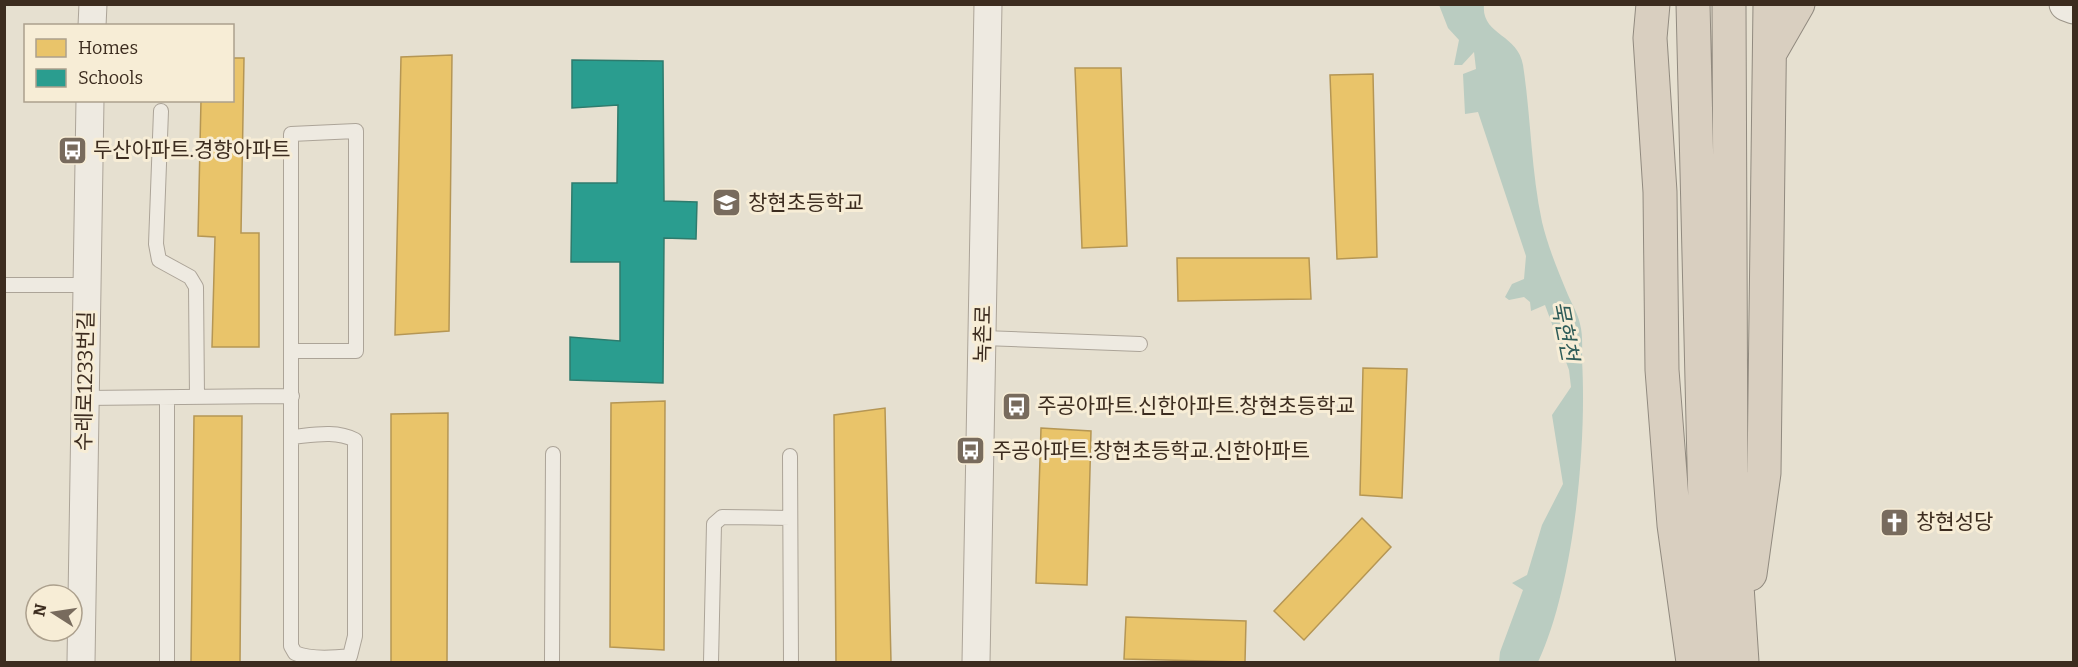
<svg xmlns="http://www.w3.org/2000/svg" width="2078" height="667" font-family="Bitter,'Noto Sans KR',serif">
<style>
.water{fill:#baccc1}
.homes{fill:#e9c46a;stroke:#b59654;stroke-width:1.5}
.schools{fill:#2a9d8f;stroke:#2f7b6d;stroke-width:1.5}
.lines{fill:none;stroke-linecap:round;stroke-linejoin:round}
.lane-casing{stroke:#aca498;stroke-width:16}
.street-casing{stroke:#aca498;stroke-width:29}
.secondary-casing{stroke:#9b9488;stroke-width:35}
.highway-casing{stroke:#918a7f;stroke-width:35}
.lane{stroke:#eeeae1;stroke-width:14}
.street{stroke:#eeeae1;stroke-width:27}
.secondary{stroke:#eeeae1;stroke-width:33}
.highway{stroke:#d9cfc0;stroke-width:33}
.labels{text-anchor:middle;dominant-baseline:central;stroke-width:6;stroke-linejoin:round;paint-order:stroke}
.poi-label{font-size:21px;fill:#3c2c1f;stroke:#f7edd6;text-anchor:start}
.street-label{font-size:21px;fill:#3c2c1f;stroke:#f7edd6}
.water-label{font-size:22px;font-style:italic;fill:#2e5c58;stroke:#f7edd6}
</style>
<rect width="100%" height="100%" fill="#e6e0d0"/>
<!-- water -->
<path class="water" d="M 1439,5 L 1484,5 C 1481,35 1518,34 1523,65 C 1531,117 1531,170 1542,222 C 1548,247 1558,271 1568,295 C 1572,304 1578,314 1580,324 C 1583,335 1582,348 1582,360 C 1587,444 1574,586 1538,662 L 1499,662 L 1500,652 L 1523,590 L 1512,583 L 1527,575 L 1542,525 L 1563,484 L 1552,415 L 1571,387 L 1569,370 L 1545,305 L 1531,311 L 1530,302 L 1524,297 L 1509,300 L 1505,297 L 1512,284 L 1524,279 L 1526,256 L 1478,112 L 1465,114 L 1463,74 L 1476,69 L 1474,52 L 1462,65 L 1454,65 L 1459,40 L 1448,28 Z"/>
<!-- homes -->
<path class="homes" d="M 452,55 L 449,331 L 395,335 L 401,57 Z
M 232,58 L 244,58 L 241,233 L 259,233 L 259,347 L 212,347 L 215,237 L 198,236 L 201,100 L 232,100 Z
M 1075,68 L 1121,68 L 1127,246 L 1082,248 Z
M 1373,74 L 1377,257 L 1337,259 L 1330,75 Z
M 1177,258 L 1309,258 L 1311,299 L 1178,301 Z
M 1363,368 L 1407,369 L 1402,498 L 1360,495 Z
M 665,401 L 664,650 L 610,647 L 611,403 Z
M 885,408 L 891,662 L 836,662 L 834,415 Z
M 448,413 L 447,662 L 391,662 L 391,414 Z
M 194,416 L 242,416 L 240,662 L 191,662 Z
M 1041,428 L 1091,431 L 1087,585 L 1036,583 Z
M 1362,518 L 1391,547 L 1304,640 L 1274,611 Z
M 1126,617 L 1246,621 L 1245,662 L 1124,659 Z"/>
<!-- schools -->
<path class="schools" d="M 572,60 L 663,61 L 664,201 L 697,202 L 696,239 L 664,238 L 663,383 L 570,380 L 570,337 L 620,341 L 620,262 L 571,262 L 572,183 L 617,183 L 618,105 L 572,108 Z"/>
<g class="lines">
<defs>
<path id="lane" d="M 161,111 L 156,244 L 159,260 L 190,277 L 196,287 L 197,397
M 4,285 L 86,285
M 983,338 L 1140,344
M 84,398 L 292,396
M 167,398 L 167,662
M 292,437 C 313,435 336,430 355,440 L 355,636 L 350,656 C 333,658 311,660 295,653 L 291,646 L 291,134 L 356,131 L 356,351 L 292,351
M 790,456 L 791,662
M 552,662 L 553,454
M 711,662 L 714,524 L 722,517 L 790,518"/>
<path id="street" d="M 92,26 L 93,4
M 81,662 L 90,100
M 976,662 L 988,4"/>
<path id="secondary" d="M 2066,4 L 2074,7"/>
<path id="highway" d="M 1653,4 L 1650,38 L 1660,192 L 1662,370 L 1674,525 L 1693,662
M 1693,4 L 1707,589 L 1713,658
M 1729,4 L 1731,494 L 1742,662
M 1771,51 L 1798,4
M 1750,574 L 1764,473 L 1770,4"/>
</defs>
<!-- lane casing -->
<use href="#lane" class="lane-casing"/>
<!-- street casing -->
<use href="#street" class="street-casing"/>
<!-- secondary casing -->
<use href="#secondary" class="secondary-casing"/>
<!-- highway casing -->
<use href="#highway" class="highway-casing"/>
<!-- lane -->
<use href="#lane" class="lane"/>
<!-- street -->
<use href="#street" class="street"/>
<!-- secondary -->
<use href="#secondary" class="secondary"/>
<!-- highway -->
<use href="#highway" class="highway"/>
</g>
<!-- icons -->
<defs>
<symbol id="bus-square" viewBox="-11 -11 22 22"><rect x="-9" y="-9" width="18" height="18" rx="4" fill="#786b5d" stroke="#f7edd6"/><path d="M-5-6H5V4H4V6H2V4H-2V6H-4V4H-5ZM-3.5-4V0h7V-4ZM-3.5 1.2v1.5H-2V1.2ZM2 1.2v1.5H3.5V1.2Z" fill="#fff"/></symbol>
<symbol id="school-square" viewBox="-11 -11 22 22"><rect x="-9" y="-9" width="18" height="18" rx="4" fill="#786b5d" stroke="#f7edd6"/><path d="M0-5L7-2L0 1L-7-2ZM-4 1L0 2.5L4 1V4Q0 6-4 4Z" fill="#fff"/></symbol>
<symbol id="church-square" viewBox="-11 -11 22 22"><rect x="-9" y="-9" width="18" height="18" rx="4" fill="#786b5d" stroke="#f7edd6"/><path d="M-1.2-6h2.4v3.5h3.3v2.4h-3.3V6h-2.4V-.1h-3.3v-2.4h3.3Z" fill="#fff"/></symbol>
</defs>
<g fill-rule="evenodd">
<use href="#bus-square" x="56" y="134" width="33" height="33"/>
<use href="#school-square" x="710" y="186" width="33" height="33"/>
<use href="#bus-square" x="1000" y="390" width="33" height="33"/>
<use href="#bus-square" x="954" y="434" width="33" height="33"/>
<use href="#church-square" x="1878" y="506" width="33" height="33"/>
</g>
<g class="labels">
<!-- poi labels -->
<g class="poi-label">
<text x="93" y="150">두산아파트.경향아파트</text>
<text x="748" y="203">창현초등학교</text>
<text x="1037" y="406">주공아파트.신한아파트.창현초등학교</text>
<text x="992" y="451">주공아파트.창현초등학교.신한아파트</text>
<text x="1916" y="522">창현성당</text>
</g>
<!-- street labels -->
<g class="street-label">
<text transform="translate(983 334) rotate(-89)">녹촌로</text>
<text transform="translate(85 381) rotate(-89)">수레로1233번길</text>
</g>
<!-- water labels -->
<g class="water-label">
<text transform="translate(1565 331) rotate(79)">묵현천</text>
</g>
</g>
<!-- border -->
<rect width="2078" height="667" fill="none" stroke="#3c2c1f" stroke-width="12"/>
<!-- legend -->
<rect x="24" y="24" width="210" height="78" fill="#f7edd6" stroke="#aca08d" stroke-width="1.5"/>
<rect x="36" y="39" width="30" height="18" fill="#e9c46a" stroke="#aca08d" stroke-width="1.5"/>
<text x="78" y="54" font-size="18" fill="#3c2c1f">Homes</text>
<rect x="36" y="69" width="30" height="18" fill="#2a9d8f" stroke="#aca08d" stroke-width="1.5"/>
<text x="78" y="84" font-size="18" fill="#3c2c1f">Schools</text>
<!-- north arrow -->
<g transform="translate(54 613) rotate(282)"><circle r="28" fill="#f7edd6" stroke="#aca08d" stroke-width="1.5"/>
<path d="M0-4.5L10 22L0 15L-10 22Z" fill="#786b5d"/>
<text y="-9" font-size="16" font-weight="bold" text-anchor="middle" fill="#3c2c1f">N</text>
</g>
</svg>
